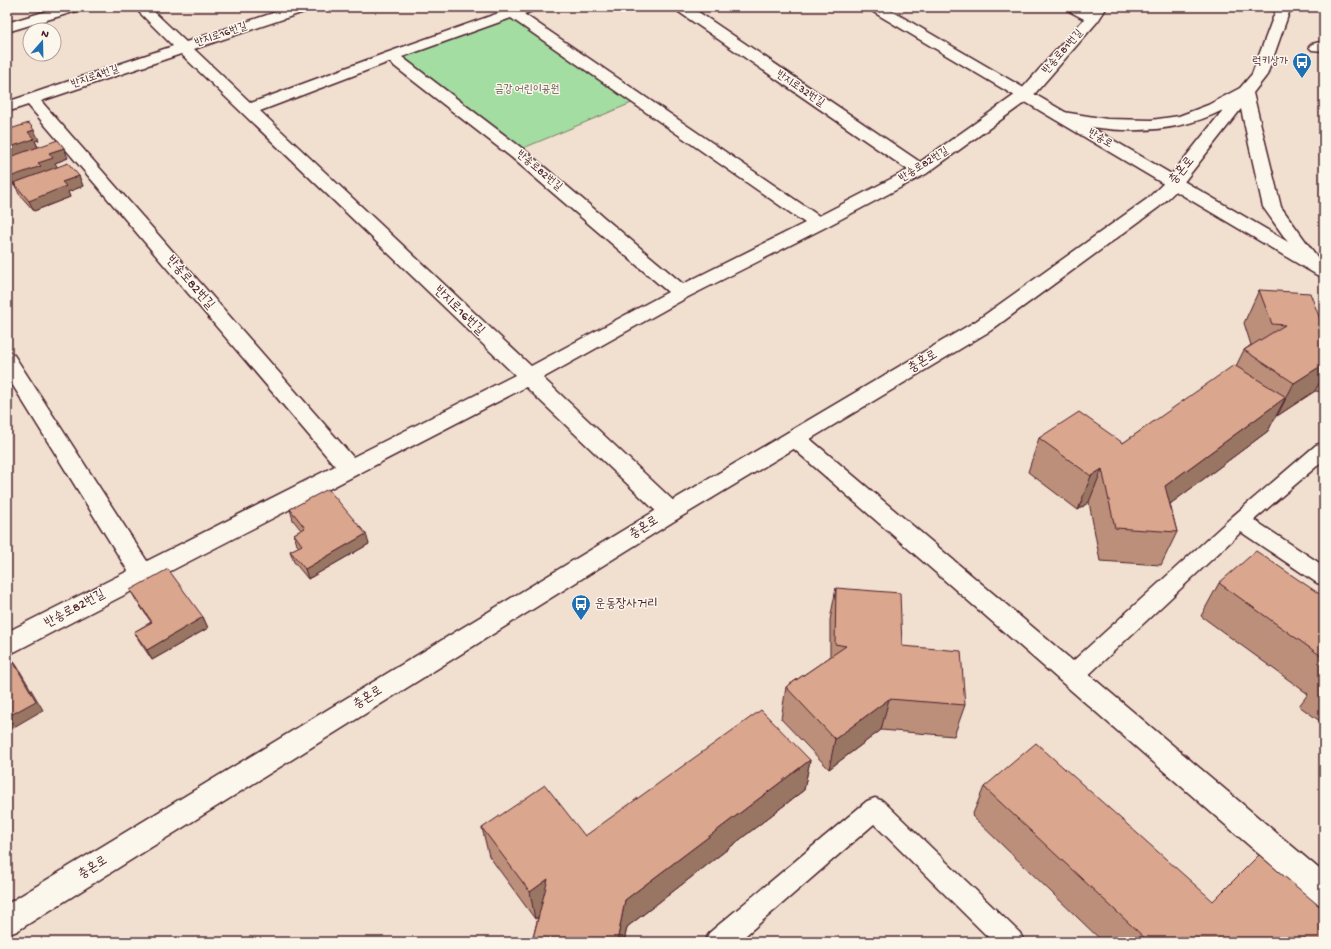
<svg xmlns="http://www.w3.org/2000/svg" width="1331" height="949" font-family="'Gochi Hand','Poor Story',sans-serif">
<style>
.green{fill:#a3dda2;stroke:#767e66}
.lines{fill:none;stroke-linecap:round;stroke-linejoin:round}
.service-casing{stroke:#4a1f2b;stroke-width:3}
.minor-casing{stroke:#4a1f2b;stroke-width:3}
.tertiary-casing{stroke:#4a1f2b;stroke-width:3}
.secondary-casing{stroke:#4a1f2b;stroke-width:3}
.service{fill:#fbf7ec;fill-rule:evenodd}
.minor{fill:#fbf7ec;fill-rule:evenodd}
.tertiary{fill:#fbf7ec;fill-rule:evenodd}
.secondary{fill:#fbf7ec;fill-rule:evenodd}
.wall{fill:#bb8f7a;stroke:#4a1f2b}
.shaded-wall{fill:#997463;stroke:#4a1f2b}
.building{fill:#daa68e;stroke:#4a1f2b}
.labels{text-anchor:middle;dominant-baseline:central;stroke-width:3;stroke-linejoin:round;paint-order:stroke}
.far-street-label{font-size:11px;fill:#4a1f2b;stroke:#fbf7ec}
.far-poi-label{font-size:11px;fill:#4a1f2b;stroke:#fbf7ec;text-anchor:end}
.far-park-label{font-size:11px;fill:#604e49;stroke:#fbf7ec}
.street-label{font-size:13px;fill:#4a1f2b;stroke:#fbf7ec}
.poi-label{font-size:13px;fill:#4a1f2b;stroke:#fbf7ec;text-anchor:start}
</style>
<rect width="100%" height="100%" fill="#f1dfd0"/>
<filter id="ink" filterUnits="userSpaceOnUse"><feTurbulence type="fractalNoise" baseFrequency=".025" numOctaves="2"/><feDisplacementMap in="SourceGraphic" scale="8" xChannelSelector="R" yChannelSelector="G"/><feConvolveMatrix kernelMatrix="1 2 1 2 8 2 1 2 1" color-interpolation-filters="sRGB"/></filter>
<g filter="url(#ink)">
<!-- green -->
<path class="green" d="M 511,17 L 634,102 L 521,149 L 401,58 Z"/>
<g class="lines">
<defs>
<path id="service" d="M 1323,443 L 1324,460 L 1254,520 L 1324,566 L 1324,585 L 1317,583 L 1241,532 L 1080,683 L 1072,685 L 1064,683 L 1061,676 L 1064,669 L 1233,516 L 1316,445 Z
M 875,798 L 883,801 L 1020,933 L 1024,942 L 993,942 L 874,824 L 738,942 L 705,942 L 709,933 L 867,801 Z"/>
<path id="minor" d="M 60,7 L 82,7 L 80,10 L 7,32 L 7,23 Z
M 134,7 L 149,7 L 186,42 L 291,7 L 312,7 L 310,10 L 194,49 L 251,103 L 386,53 L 516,7 L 534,7 L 532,11 L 524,14 L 819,216 L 908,170 L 676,10 L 674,7 L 691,7 L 920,162 L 1019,92 L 1084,19 L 1067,10 L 1065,7 L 1083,7 L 1090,11 L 1093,7 L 1107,7 L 1098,21 L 1031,98 L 926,174 L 824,228 L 688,297 L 543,378 L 679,506 L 682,512 L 679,518 L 671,521 L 663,518 L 526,387 L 16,651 L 7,654 L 7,632 L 128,571 L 7,376 L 7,353 L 14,355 L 147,561 L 335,466 L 28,105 L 7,112 L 7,102 L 173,46 ZM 511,18 L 805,223 L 683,284 L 523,149 L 402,57 ZM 181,54 L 515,375 L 353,457 L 41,101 ZM 389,62 L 511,157 L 668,292 L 531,366 L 260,111 Z
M 1324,41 L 1324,51 L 1312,50 L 1309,47 L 1312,44 Z
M 795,430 L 803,433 L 1324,873 L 1324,906 L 1314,902 L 787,443 L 784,438 L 787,433 Z"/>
<path id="tertiary" d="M 868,7 L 885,7 L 1324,263 L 1324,277 L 1317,275 L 870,10 Z"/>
<path id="secondary" d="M 1277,7 L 1291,7 L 1267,75 L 1253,93 L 1281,207 L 1323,265 L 1321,269 L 1314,271 L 1307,269 L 1263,207 L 1241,109 L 1180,187 L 1159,207 L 990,331 L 679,518 L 17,931 L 7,935 L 7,904 L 663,506 L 976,321 L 1147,199 L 1168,179 L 1223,110 C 1172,136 1112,134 1057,120 L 1055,117 L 1057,114 L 1063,112 L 1107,119 L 1151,120 L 1179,116 L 1208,105 L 1240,88 L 1252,74 Z"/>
</defs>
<!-- service casing -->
<use href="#service" class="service-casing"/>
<!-- minor casing -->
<use href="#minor" class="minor-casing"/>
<!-- tertiary casing -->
<use href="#tertiary" class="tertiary-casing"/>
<!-- secondary casing -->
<use href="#secondary" class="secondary-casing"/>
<!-- service -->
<use href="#service" class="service"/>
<!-- minor -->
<use href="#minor" class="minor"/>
<!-- tertiary -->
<use href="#tertiary" class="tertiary"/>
<!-- secondary -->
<use href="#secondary" class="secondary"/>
</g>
<!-- wall -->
<path class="wall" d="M 7,130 L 39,140 L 35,141 L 38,147 L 68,158 L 55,163 L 57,167 L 79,176 L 83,186 L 68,192 L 70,197 L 34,211 L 19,194 L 16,187 L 15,187 L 7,176 Z
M 1259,290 L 1322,324 L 1324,324 L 1324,392 L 1315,391 L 1277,416 L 1276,415 L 1268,431 L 1170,504 L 1177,532 L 1161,565 L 1100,561 L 1089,502 L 1078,510 L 1028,472 L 1039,438 L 1123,443 L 1236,366 L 1244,350 L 1251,345 L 1244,323 Z
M 290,509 L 369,544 L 308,579 L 294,562 L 290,551 L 299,547 L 297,545 L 294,534 L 301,530 L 293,520 Z
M 1219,583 L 1324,597 L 1324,724 L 1299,706 L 1308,694 L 1201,616 Z
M 836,588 L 902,646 L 965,705 L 954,736 L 881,730 L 829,769 L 781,719 L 786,687 L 830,657 L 830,620 Z
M 130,590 L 203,617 L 208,628 L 152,660 L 140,642 L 134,632 L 151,622 L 136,600 Z
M 810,760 L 804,790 L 627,927 L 624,942 L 532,942 L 538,917 L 535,919 L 489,856 L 482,828 L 585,836 Z
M 984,787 L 1213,901 L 1322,942 L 1103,942 L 972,816 Z"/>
<!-- shaded-wall -->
<path class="shaded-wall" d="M 34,130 L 39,140 L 35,141 L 39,150 L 7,161 L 7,148 L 28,132 Z
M 64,148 L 68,158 L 55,163 L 58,168 L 14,183 L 16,187 L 15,187 L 10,177 L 38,163 L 49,153 Z
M 79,176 L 83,186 L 68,192 L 70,197 L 34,211 L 29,201 L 62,182 Z
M 1324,364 L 1324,374 L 1315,391 L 1277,416 L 1294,383 Z
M 1286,397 L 1268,431 L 1150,519 L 1165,486 Z
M 1102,469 L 1089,502 L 1078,510 L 1091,476 Z
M 366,534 L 369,544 L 308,579 L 305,569 Z
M 203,617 L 208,628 L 152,660 L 147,650 Z
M 10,656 L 17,666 L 43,710 L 7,731 L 7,717 Z
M 889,699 L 881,730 L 829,769 L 835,739 Z
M 810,760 L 804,790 L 627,927 L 624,942 L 617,942 L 625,900 Z
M 548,879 L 553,906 L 535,919 L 530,892 Z"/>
<!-- building -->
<path class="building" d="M 29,123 L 34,130 L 28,132 L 34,139 L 7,148 L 7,130 Z
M 58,140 L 64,148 L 49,153 L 53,158 L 38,163 L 41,166 L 10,177 L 7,172 L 7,158 Z
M 68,163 L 79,176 L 62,182 L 66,186 L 29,201 L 14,183 Z
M 1259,290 L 1310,293 L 1322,324 L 1324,324 L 1324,364 L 1294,383 L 1244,350 L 1285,325 L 1272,324 Z
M 1234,365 L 1286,397 L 1165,486 L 1177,532 L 1115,528 L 1102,469 L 1091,476 L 1039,438 L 1079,412 L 1123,443 Z
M 328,489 L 366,534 L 305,569 L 290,551 L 302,545 L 294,534 L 305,528 L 290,509 Z
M 1256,551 L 1324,597 L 1324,658 L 1219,583 Z
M 168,569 L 203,617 L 147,650 L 134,632 L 152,622 L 130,590 Z
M 836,588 L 900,593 L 902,646 L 961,651 L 965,705 L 889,699 L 835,739 L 786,687 L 846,646 L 835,644 Z
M 10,656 L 36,701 L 7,717 L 7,658 Z
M 761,710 L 810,760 L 625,900 L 617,942 L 532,942 L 548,879 L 530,892 L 482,828 L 545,785 L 585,836 Z
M 1036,743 L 1213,901 L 1259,855 L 1324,910 L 1324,940 L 1322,942 L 1149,942 L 984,787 Z"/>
</g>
<!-- icons -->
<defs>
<symbol id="bus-pin" viewBox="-11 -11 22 30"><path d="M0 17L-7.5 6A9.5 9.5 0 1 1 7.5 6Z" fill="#1f6fb2" stroke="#fbf7ec"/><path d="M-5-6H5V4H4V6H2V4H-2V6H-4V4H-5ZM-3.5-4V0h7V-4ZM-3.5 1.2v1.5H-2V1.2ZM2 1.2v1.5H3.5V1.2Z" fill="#fff"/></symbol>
</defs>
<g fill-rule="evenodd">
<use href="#bus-pin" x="1291" y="51" width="22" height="30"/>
<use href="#bus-pin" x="570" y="593" width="22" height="30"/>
</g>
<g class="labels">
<!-- far-street labels -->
<g class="far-street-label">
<text transform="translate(221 35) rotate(-19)">반지로16번길</text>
<text transform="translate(1063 52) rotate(-49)">반송로81번길</text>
<text transform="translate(95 77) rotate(-19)">반지로4번길</text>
<text transform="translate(800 89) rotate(34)">반지로32번길</text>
<text transform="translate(1100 139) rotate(30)">반송로</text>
<text transform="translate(924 165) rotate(-32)">반송로82번길</text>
<text transform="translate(539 171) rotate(40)">반송로82번길</text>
</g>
<!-- far-poi labels -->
<g class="far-poi-label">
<text x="1288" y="62">럭키상가</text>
</g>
<!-- far-park labels -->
<g class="far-park-label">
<text x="527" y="90">금강 어린이공원</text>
</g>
<!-- street labels -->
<g class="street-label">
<text transform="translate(1182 171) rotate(-50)">충혼로</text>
<text transform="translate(190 283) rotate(49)">반송로82번길</text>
<text transform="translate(459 311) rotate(44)">반지로16번길</text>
<text transform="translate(923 362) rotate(-31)">충혼로</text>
<text transform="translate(644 528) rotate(-32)">충혼로</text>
<text transform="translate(75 609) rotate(-28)">반송로82번길</text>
<text transform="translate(368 698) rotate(-32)">충혼로</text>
<text transform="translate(93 868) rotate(-32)">충혼로</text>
</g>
<!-- poi labels -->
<g class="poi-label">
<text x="595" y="604">운동장사거리</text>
</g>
</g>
<!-- margin -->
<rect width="1331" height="949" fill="none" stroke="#fbf7ec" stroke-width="24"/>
<rect x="12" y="12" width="1307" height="925" fill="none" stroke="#4a1f2b" stroke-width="1.5" filter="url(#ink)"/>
<!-- north arrow -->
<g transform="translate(42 42) rotate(20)"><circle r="19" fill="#fbf7ec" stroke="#b4a19f"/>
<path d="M0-3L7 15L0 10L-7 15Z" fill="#1f6fb2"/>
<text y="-6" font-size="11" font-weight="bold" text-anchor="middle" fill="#4a1f2b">N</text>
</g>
</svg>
